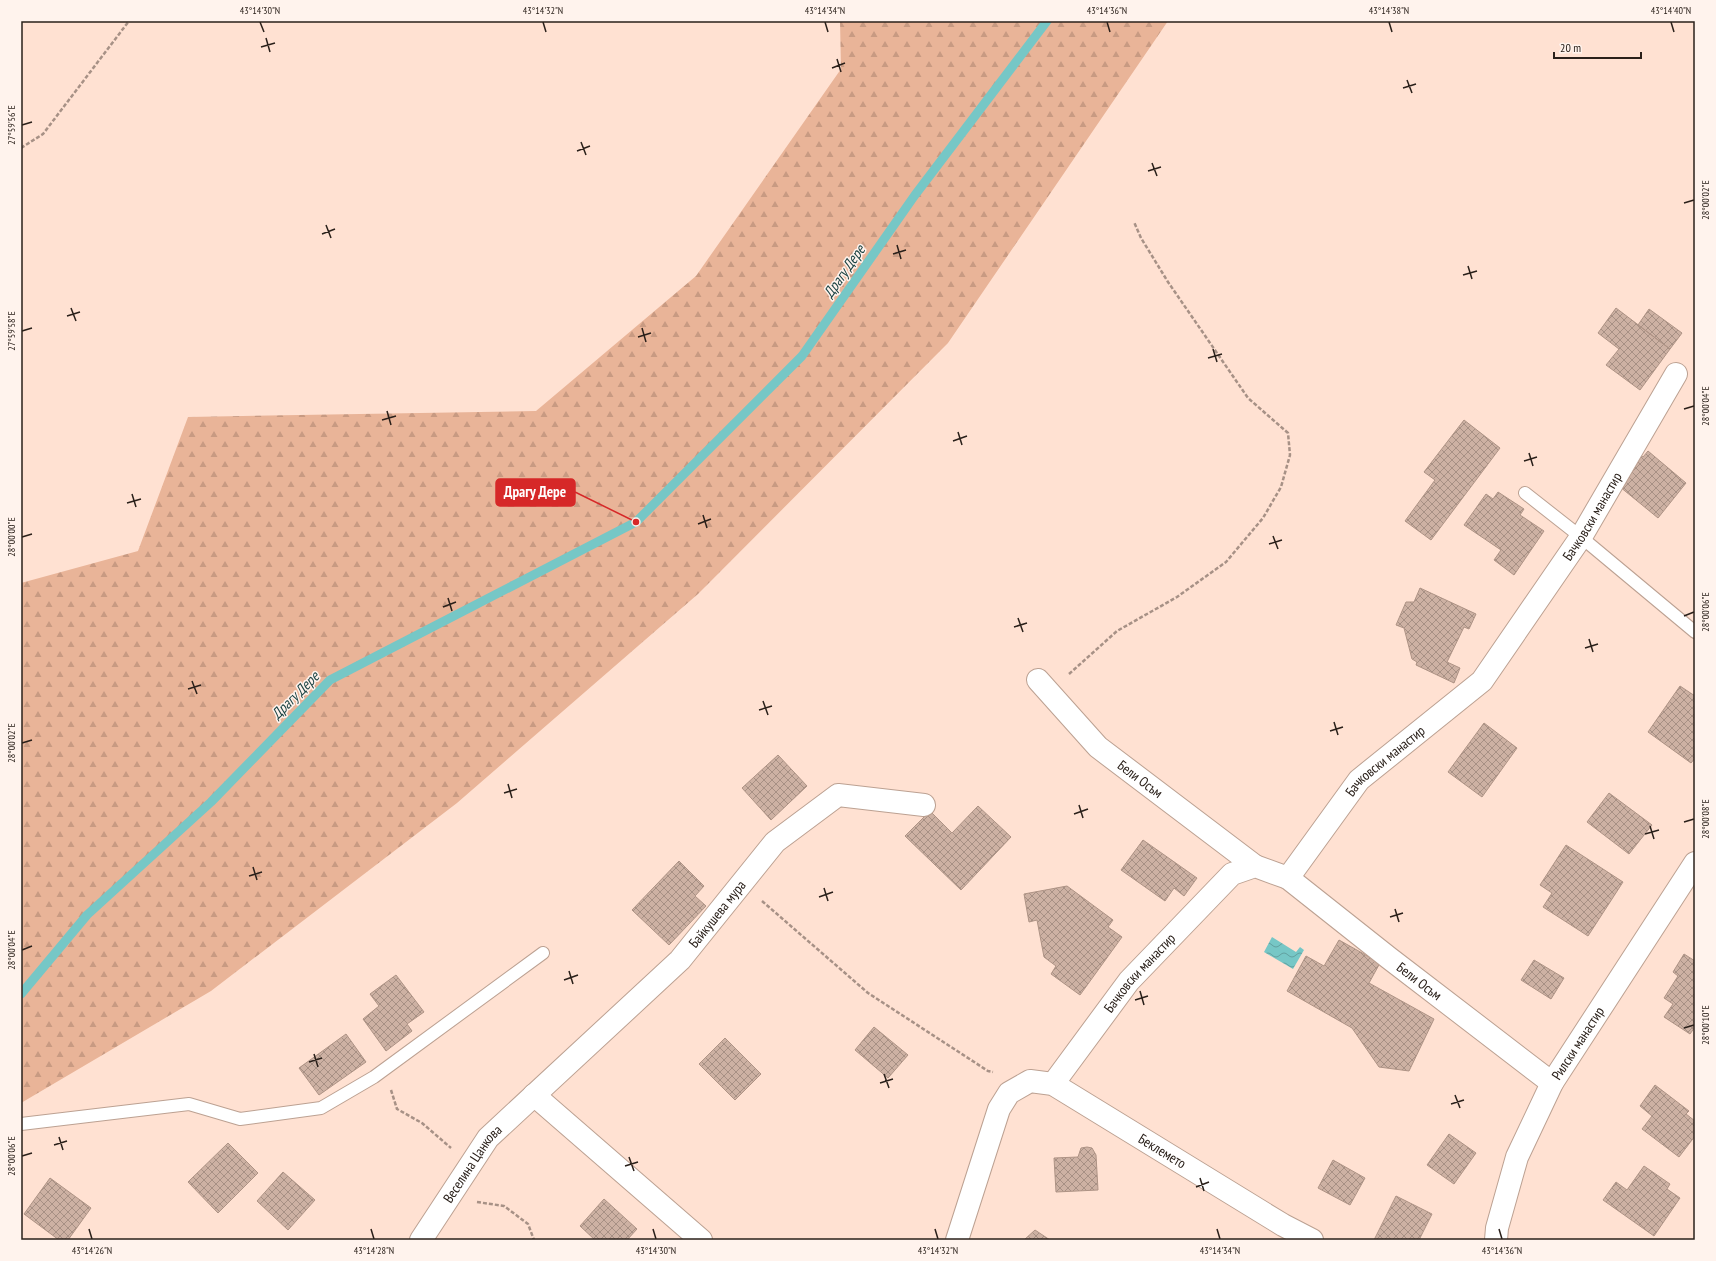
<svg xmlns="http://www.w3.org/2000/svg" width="1716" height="1261" font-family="'PT Sans Narrow',sans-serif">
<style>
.forest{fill:url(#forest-firs)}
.water{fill:url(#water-waves)}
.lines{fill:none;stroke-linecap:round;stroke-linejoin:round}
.stream{stroke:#76c7c6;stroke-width:9}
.building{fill:url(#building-cross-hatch);stroke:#ae9385}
.lane-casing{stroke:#bca192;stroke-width:14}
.street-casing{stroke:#bca192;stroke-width:24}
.path{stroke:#a79186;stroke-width:2.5;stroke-dasharray:4 2;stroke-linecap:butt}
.lane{stroke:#fff;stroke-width:12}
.street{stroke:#fff;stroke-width:22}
.ticks{fill:none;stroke:#2a201a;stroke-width:1.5}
.labels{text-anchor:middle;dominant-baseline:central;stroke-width:3;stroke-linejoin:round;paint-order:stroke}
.street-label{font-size:14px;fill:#2a201a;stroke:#fff3ed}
.water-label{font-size:15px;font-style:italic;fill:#1c4343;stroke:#fff3ed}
.leader{fill:none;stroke:#d62828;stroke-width:1.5}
.callout-dot{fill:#d62828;stroke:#fff3ed;stroke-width:1.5}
.callout{fill:#d62828;stroke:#d62828;stroke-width:1.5}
.callout-label{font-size:15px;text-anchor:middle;font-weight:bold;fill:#fff}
.neatline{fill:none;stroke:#2a201a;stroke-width:1.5}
.ticks-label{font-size:10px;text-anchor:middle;fill:#2a201a}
</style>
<defs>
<pattern id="forest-firs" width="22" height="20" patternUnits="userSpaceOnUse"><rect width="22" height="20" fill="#e9b498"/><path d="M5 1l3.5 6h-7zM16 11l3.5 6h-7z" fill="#c89a82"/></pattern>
<pattern id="water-waves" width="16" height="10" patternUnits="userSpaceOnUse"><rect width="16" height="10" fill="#76c7c6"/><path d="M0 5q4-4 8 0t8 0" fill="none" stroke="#61a1a0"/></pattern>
<pattern id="building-cross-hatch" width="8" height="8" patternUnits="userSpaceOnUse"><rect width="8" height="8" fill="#cdb1a3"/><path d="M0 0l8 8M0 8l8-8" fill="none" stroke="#a79084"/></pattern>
</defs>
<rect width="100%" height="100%" fill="#ffe1d2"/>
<!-- forest -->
<path class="forest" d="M 840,21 L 1168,21 L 948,343 L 698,594 L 457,803 L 211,991 L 21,1103 L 21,583 L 138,551 L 188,417 L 536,411 L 696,276 L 841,69 Z"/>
<!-- water -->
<path class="water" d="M 1272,937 L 1296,952 L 1300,947 L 1304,950 L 1293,969 L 1264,952 Z"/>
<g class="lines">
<!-- stream -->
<path class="stream" d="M 21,994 L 87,915 L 211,802 L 330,680 L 636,522 L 802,356 L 915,195 L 1047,21"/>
</g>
<!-- building -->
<path class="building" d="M 1616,308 L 1670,349 L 1640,390 L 1606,365 L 1619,349 L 1598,333 Z
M 1649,309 L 1682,333 L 1670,349 L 1638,325 Z
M 1464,420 L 1500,448 L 1431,540 L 1405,521 L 1435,480 L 1424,472 Z
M 1648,451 L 1686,483 L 1658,518 L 1614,482 L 1637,453 L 1643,457 Z
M 1498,492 L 1524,509 L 1520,515 L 1544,531 L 1514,575 L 1494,560 L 1501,550 L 1464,525 L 1486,494 L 1493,499 Z
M 1420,588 L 1476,614 L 1469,629 L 1464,627 L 1447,662 L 1460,668 L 1454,683 L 1416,665 L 1417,662 L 1412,659 L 1404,628 L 1396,625 L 1406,602 L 1414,602 Z
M 1680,686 L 1695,696 L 1695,758 L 1691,763 L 1648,732 Z
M 1484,723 L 1517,748 L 1482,797 L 1448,772 Z
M 778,755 L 807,786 L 771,820 L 742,788 Z
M 1609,793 L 1652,825 L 1629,854 L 1587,822 Z
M 978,806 L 1011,837 L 961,890 L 905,836 L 930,811 L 952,833 Z
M 1143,840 L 1197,878 L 1184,896 L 1174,888 L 1165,901 L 1121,870 Z
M 1566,845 L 1623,882 L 1588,936 L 1543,907 L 1552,893 L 1540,885 Z
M 679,861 L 704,886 L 695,896 L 706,906 L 669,945 L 632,910 Z
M 1067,886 L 1113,920 L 1108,927 L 1122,937 L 1080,995 L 1051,974 L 1056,966 L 1044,957 L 1037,920 L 1029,922 L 1024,894 Z
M 1339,940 L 1380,963 L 1369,983 L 1434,1019 L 1409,1071 L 1379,1067 L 1352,1028 L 1287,991 L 1306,956 L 1324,966 Z
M 1684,954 L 1695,961 L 1695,1027 L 1690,1034 L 1664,1017 L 1673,1004 L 1664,998 L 1678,976 L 1673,972 Z
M 1534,960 L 1564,978 L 1551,999 L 1521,980 Z
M 396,975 L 424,1012 L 407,1024 L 412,1031 L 386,1051 L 363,1019 L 379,1006 L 370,994 Z
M 874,1027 L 908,1055 L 888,1078 L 855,1050 Z
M 346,1034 L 366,1062 L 319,1095 L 299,1068 Z
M 725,1038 L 761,1074 L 735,1100 L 699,1064 Z
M 1655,1085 L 1689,1111 L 1686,1114 L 1695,1121 L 1695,1136 L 1679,1157 L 1642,1129 L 1652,1116 L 1640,1106 Z
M 1449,1134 L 1476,1153 L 1454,1184 L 1427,1165 Z
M 228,1143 L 258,1173 L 218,1213 L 188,1182 Z
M 1087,1147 L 1092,1148 L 1096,1155 L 1098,1190 L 1056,1192 L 1054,1158 L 1078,1157 L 1081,1148 Z
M 1333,1160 L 1365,1178 L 1350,1205 L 1318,1188 Z
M 1644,1166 L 1670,1184 L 1667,1189 L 1680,1198 L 1654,1236 L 1603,1200 L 1616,1182 L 1627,1190 Z
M 283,1172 L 315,1200 L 288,1230 L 257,1201 Z
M 50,1178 L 91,1208 L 68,1240 L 59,1240 L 24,1214 Z
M 1396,1196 L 1432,1214 L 1419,1240 L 1374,1240 Z
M 604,1199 L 637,1229 L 627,1240 L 595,1240 L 580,1226 Z
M 1035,1230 L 1050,1240 L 1024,1240 Z"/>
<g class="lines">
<defs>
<path id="lane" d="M 1525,493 L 1581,537 L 1695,632
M 21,1124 L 189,1104 L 240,1119 L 321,1108 L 374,1077 L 543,953"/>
<g id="street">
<path id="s1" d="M 1038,680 L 1098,747 L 1255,866"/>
<path id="s2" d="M 1288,878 L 1389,958 L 1552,1083"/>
<path id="s3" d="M 1053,1084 L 1129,981 L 1232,874 L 1255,866 L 1288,878 L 1359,780 L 1482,681 L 1581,537 L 1676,374"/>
<path d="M 534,1095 L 701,1240"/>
<path id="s4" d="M 421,1240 L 488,1138 L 680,960 L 775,842 L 838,795 L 924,805"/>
<path id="s5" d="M 957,1240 L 999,1109 L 1009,1093 L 1030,1081 L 1053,1084 L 1283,1225 L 1312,1240"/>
<path id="s6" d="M 1496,1240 L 1497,1228 L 1517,1157 L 1552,1083 L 1695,863"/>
</g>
</defs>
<!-- lane casing -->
<use href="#lane" class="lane-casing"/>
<!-- street casing -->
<use href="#street" class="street-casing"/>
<!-- path -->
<path class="path" d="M 21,148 L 43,134 L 129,21
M 1069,674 L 1117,631 L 1177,597 L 1226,562 L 1263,518 L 1281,487 L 1290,455 L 1288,433 L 1248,398 L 1168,282 L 1141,238 L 1134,222
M 762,901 L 868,993 L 988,1071 L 993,1072
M 391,1090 L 397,1109 L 422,1123 L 451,1148
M 477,1202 L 504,1206 L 528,1224 L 534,1240"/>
<!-- lane -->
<use href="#lane" class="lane"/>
<!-- street -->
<use href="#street" class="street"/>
</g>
<!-- ticks -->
<path class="ticks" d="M 260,22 L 264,32M 543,22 L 546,32M 825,22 L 828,32M 1107,22 L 1110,32M 1389,22 L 1392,32M 1671,22 L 1674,32M 266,38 L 270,52M 261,47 L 275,43M 837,59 L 841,72M 832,68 L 845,63M 1407,80 L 1412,93M 1403,88 L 1416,84M 22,125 L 32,122M 581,142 L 586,155M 577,151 L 590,146M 1152,163 L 1157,176M 1148,171 L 1161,167M 1684,203 L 1694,200M 326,225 L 331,238M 322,234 L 335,229M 897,245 L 901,259M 893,254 L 906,250M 1468,266 L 1472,279M 1463,275 L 1477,271M 71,308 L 76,321M 67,316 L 80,312M 642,328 L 646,342M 22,331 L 32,328M 638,337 L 651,333M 1213,349 L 1217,362M 1208,358 L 1222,354M 1684,409 L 1694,406M 387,411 L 391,425M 382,420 L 396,416M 958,432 L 962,445M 953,441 L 967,436M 1529,453 L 1533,466M 1524,461 L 1537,457M 132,494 L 136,507M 127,503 L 141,499M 703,515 L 707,528M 698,524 L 711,519M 1273,536 L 1278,549M 22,537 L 32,534M 1269,544 L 1282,540M 448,598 L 452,611M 443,607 L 456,602M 1684,616 L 1694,612M 1018,618 L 1023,632M 1014,627 L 1027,623M 1589,639 L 1593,652M 1585,648 L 1598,644M 192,681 L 197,694M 188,689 L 201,685M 763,701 L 768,715M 759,710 L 772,706M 1334,722 L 1338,735M 1330,731 L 1343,727M 22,743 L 32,740M 508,784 L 512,798M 504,793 L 517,789M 1079,805 L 1083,818M 1074,814 L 1088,809M 1684,822 L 1694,819M 1650,826 L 1654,839M 1645,834 L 1659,830M 253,867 L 257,880M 249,876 L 262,872M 824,888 L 828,901M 819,897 L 833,892M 1395,909 L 1399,922M 1390,917 L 1403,913M 22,950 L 32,946M 569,971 L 573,984M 564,980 L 578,975M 1140,991 L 1144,1005M 1135,1000 L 1148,996M 1684,1028 L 1694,1025M 314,1054 L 318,1067M 309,1062 L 322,1058M 884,1074 L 889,1088M 880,1083 L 893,1079M 1455,1095 L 1460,1108M 1451,1104 L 1464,1100M 59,1137 L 63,1150M 54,1145 L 67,1141M 22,1156 L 32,1153M 629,1157 L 634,1171M 625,1166 L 638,1162M 1200,1178 L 1204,1191M 1196,1187 L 1209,1182M 89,1229 L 92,1239M 371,1229 L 374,1239M 653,1229 L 656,1239M 935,1229 L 938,1239M 1217,1229 L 1220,1239M 1499,1229 L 1502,1239"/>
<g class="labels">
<!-- street labels -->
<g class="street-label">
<text stroke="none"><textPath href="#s3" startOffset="813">Бачковски манастир</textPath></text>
<text stroke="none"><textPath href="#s3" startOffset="489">Бачковски манастир</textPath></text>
<text stroke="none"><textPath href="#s1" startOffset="143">Бели Осъм</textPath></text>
<text stroke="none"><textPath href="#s4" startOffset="443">Байкушева мура</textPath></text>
<text stroke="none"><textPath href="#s3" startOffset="141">Бачковски манастир</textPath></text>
<text stroke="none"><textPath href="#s2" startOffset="167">Бели Осъм</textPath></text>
<text stroke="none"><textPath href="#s6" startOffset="215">Рилски манастир</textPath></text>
<text stroke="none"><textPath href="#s5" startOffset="332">Беклемето</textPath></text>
<text stroke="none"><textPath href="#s4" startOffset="92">Веселина Цанкова</textPath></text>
</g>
<!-- water labels -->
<g class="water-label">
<text transform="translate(844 271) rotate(-55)">Драгу Дере</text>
<text transform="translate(295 695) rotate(-45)">Драгу Дере</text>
</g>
</g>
<!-- callouts -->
<path class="leader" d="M636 522L575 492"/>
<circle class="callout-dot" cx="636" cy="522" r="4"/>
<rect class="callout" x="496" y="479" width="79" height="27" rx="4"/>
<g class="callout-label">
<text x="535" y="497">Драгу Дере</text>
</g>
<!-- border -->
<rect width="1716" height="1261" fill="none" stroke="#fff3ed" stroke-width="44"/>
<!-- scale -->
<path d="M1554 52v6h87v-6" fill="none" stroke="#2a201a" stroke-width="2"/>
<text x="1560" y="52" font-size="12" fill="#2a201a" stroke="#fff3ed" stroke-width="3" paint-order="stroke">20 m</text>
<rect x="22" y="22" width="1672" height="1217" class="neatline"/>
<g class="ticks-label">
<text x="260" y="14">43°14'30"N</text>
<text x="543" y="14">43°14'32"N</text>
<text x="825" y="14">43°14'34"N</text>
<text x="1107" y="14">43°14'36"N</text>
<text x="1389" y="14">43°14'38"N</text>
<text x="1671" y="14">43°14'40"N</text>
<text transform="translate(11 125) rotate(-90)" y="4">27°59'56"E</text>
<text transform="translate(1705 200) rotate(-90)" y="4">28°00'02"E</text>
<text transform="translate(11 331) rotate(-90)" y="4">27°59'58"E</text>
<text transform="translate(1705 406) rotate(-90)" y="4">28°00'04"E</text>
<text transform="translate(11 537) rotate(-90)" y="4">28°00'00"E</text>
<text transform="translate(1705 612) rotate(-90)" y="4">28°00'06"E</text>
<text transform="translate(11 743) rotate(-90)" y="4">28°00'02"E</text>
<text transform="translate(1705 819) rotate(-90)" y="4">28°00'08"E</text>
<text transform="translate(11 950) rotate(-90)" y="4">28°00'04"E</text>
<text transform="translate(1705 1025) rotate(-90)" y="4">28°00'10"E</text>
<text transform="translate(11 1156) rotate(-90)" y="4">28°00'06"E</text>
<text x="92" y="1254">43°14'26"N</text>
<text x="374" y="1254">43°14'28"N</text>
<text x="656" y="1254">43°14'30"N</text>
<text x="938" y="1254">43°14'32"N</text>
<text x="1220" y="1254">43°14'34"N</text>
<text x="1502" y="1254">43°14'36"N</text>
</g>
</svg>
